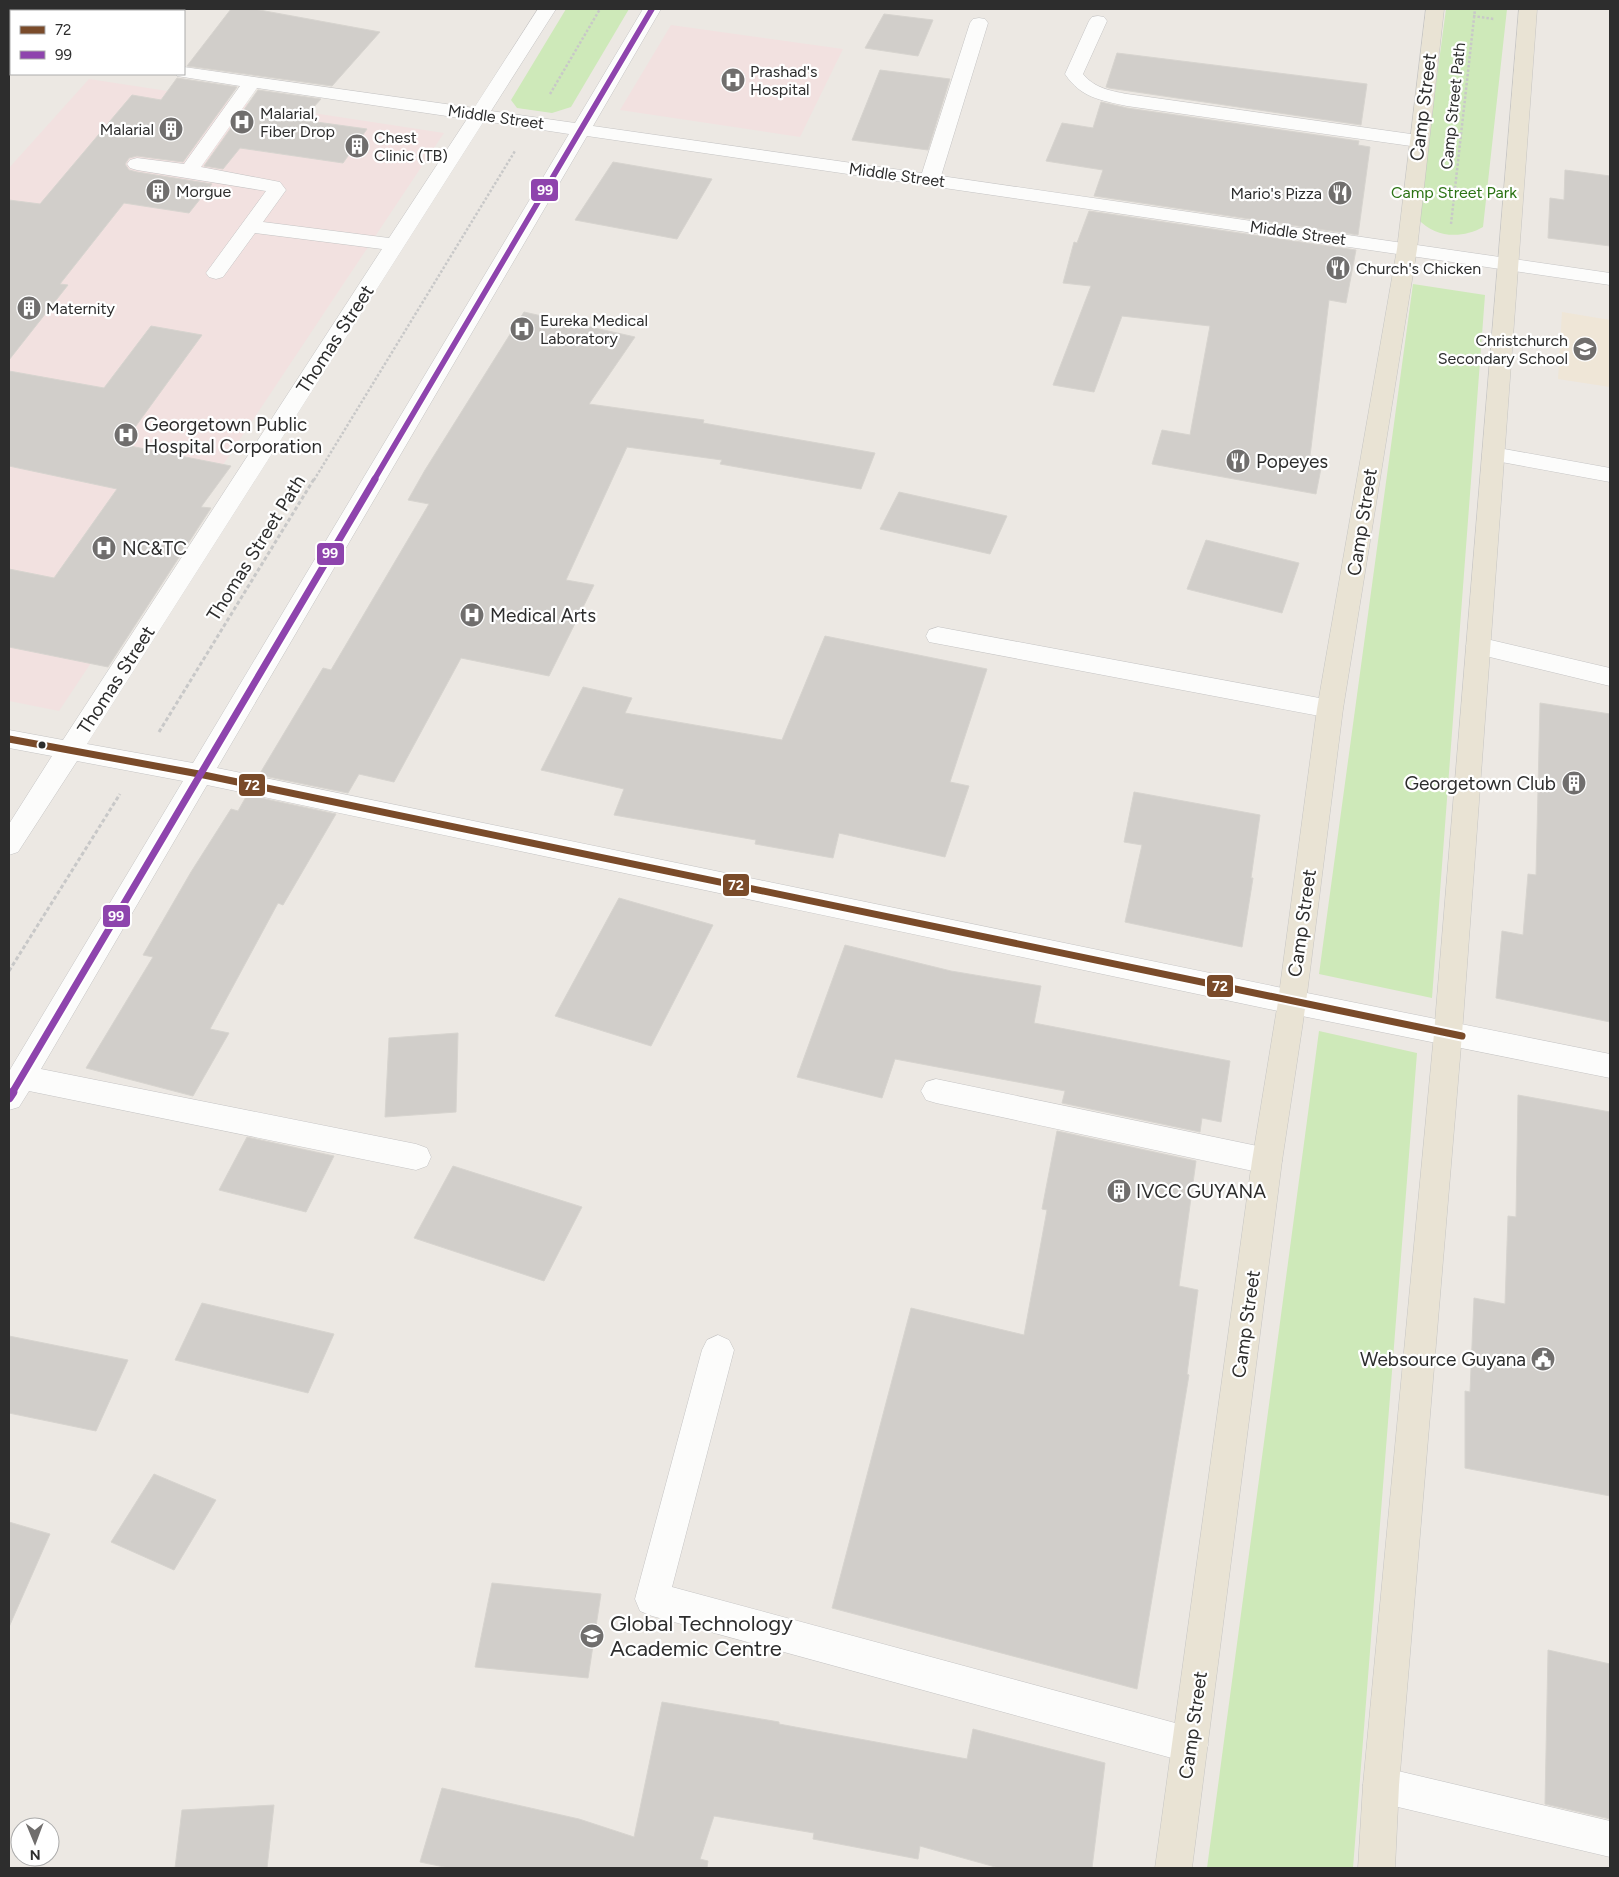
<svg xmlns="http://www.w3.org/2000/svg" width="1619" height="1877" font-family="Figtree,sans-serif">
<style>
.education{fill:#efe6d7}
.medical{fill:#f2e1e0}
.green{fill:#cee9b9}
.building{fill:#d1ceca;stroke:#d7d4cf}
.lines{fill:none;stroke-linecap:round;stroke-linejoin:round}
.minor-casing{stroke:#c5c4c4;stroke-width:1}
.major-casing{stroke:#c6c5c3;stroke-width:1}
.path-far1{stroke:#c8c8c8;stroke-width:2.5;stroke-dasharray:2.5 2;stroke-linecap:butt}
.path{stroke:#c8c8c8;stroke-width:3;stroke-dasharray:4 2.5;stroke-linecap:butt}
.minor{fill:#fcfcfb;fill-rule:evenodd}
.major{fill:#e9e3d4;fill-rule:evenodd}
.bus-1-casing{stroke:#fff;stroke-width:11}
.bus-2-far2-casing{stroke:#fff;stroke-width:8}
.bus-2-far1-casing{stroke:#fff;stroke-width:11}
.bus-2-casing{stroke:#fff;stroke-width:12}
.bus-1{stroke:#7a4b2a;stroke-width:7}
.bus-2-far2{stroke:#8e44ad;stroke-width:5.5}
.bus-2-far1{stroke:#8e44ad;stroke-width:7}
.bus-2{stroke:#8e44ad;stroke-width:9}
.bus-dot{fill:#2d2d2d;stroke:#fff;stroke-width:2}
.labels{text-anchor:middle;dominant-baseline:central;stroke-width:4.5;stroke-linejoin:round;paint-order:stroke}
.far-poi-label{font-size:16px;fill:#2d2d2d;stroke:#fff;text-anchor:start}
.far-street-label{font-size:16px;fill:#2d2d2d;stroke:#fff}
.far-park-label{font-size:16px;fill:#2b7314;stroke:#fff}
.street-label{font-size:19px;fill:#2d2d2d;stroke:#fff}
.poi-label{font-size:19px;fill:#2d2d2d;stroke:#fff;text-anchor:start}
.near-poi-label{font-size:22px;fill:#2d2d2d;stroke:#fff;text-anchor:start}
.line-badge{stroke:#fff;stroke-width:2}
.badge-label{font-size:14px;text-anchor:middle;font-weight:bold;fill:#fff}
</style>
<rect width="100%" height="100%" fill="#ece8e3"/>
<!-- education -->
<path class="education" d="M 1562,312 L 1610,320 L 1610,387 L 1558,379 Z"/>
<!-- medical -->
<path class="medical" d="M 671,25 L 843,49 L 800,137 L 620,110 Z
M 89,79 L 444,133 L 59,711 L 9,701 L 9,168 Z"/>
<!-- green -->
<path class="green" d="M 566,9 L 629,9 L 571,107 L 552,113 L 517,108 L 511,100 Z
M 1446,9 L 1507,9 L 1483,227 C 1462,239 1435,238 1418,219 Z
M 1413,284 L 1485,295 L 1432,998 L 1319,974 Z
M 1319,1031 L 1417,1053 L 1353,1868 L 1207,1868 Z"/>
<!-- building -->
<path class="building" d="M 231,9 L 254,9 L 380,32 L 332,86 L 187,66 Z
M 884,14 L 933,20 L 918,56 L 865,48 Z
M 1117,53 L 1367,84 L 1361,125 L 1109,88 L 1106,87 Z
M 880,70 L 950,79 L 928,150 L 852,140 Z
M 177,78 L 237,87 L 183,162 L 137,156 L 129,158 L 125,164 L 129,170 L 137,172 L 212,184 L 189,213 L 124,203 L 60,284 L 68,285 L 9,360 L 9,200 L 40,204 L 132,95 L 161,100 Z
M 258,90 L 321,99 L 302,120 L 367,129 L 343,163 L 240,148 L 223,169 L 204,166 Z
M 1101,102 L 1127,108 L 1359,141 L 1358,145 L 1370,147 L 1358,235 L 1094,196 L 1103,170 L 1046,161 L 1062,123 L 1093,128 Z
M 613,162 L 712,179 L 677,239 L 575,220 Z
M 1565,170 L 1610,176 L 1610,246 L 1548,238 L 1550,198 L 1564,200 Z
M 1089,211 L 1356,250 L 1346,303 L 1329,300 L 1310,456 L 1323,458 L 1316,494 L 1152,464 L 1162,430 L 1190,435 L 1210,326 L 1122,316 L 1094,392 L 1053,385 L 1091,286 L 1063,283 L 1074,242 L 1077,243 Z
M 524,312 L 635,337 L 589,404 L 704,420 L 703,423 L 875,453 L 861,489 L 720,464 L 722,460 L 627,447 L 566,580 L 594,585 L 549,676 L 461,658 L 394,782 L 359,774 L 348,793 L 259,775 L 323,668 L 331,670 L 429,504 L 408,500 L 425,470 Z
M 151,326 L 202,335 L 125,441 L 128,441 L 125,445 L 231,466 L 201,507 L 211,508 L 108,667 L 9,647 L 9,569 L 54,578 L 117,489 L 9,466 L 9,371 L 104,388 Z
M 899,492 L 1007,516 L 990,554 L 880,529 Z
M 1206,540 L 1299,563 L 1282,613 L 1187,589 Z
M 825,636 L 987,669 L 950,782 L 969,786 L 945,857 L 839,833 L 833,858 L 755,844 L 756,840 L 614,815 L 624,789 L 541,770 L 583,687 L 632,698 L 625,713 L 782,740 Z
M 1540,703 L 1610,714 L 1610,1022 L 1496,998 L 1502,931 L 1523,935 L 1528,874 L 1536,875 Z
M 1134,792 L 1260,815 L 1251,878 L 1253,878 L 1242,947 L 1125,922 L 1142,845 L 1124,842 Z
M 247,795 L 336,814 L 283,905 L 278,903 L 210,1029 L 229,1033 L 193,1096 L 86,1068 L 153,957 L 143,955 L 191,872 L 231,809 L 238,811 Z
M 619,898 L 713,925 L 651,1046 L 555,1016 Z
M 845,945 L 951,971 L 1041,986 L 1034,1023 L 1230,1061 L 1221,1122 L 1202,1118 L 1200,1132 L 1062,1103 L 1065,1091 L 895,1059 L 882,1098 L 797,1077 Z
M 458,1033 L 456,1112 L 385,1117 L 389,1038 Z
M 1518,1095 L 1610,1112 L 1610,1496 L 1465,1468 L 1465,1391 L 1470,1392 L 1474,1298 L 1505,1304 L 1508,1216 L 1516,1217 Z
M 1057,1131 L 1196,1161 L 1179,1286 L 1198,1290 L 1187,1374 L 1189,1375 L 1137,1689 L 832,1608 L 911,1308 L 1024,1335 L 1047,1210 L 1042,1209 Z
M 247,1137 L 334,1156 L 306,1212 L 219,1190 Z
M 453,1166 L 582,1207 L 544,1281 L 414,1238 Z
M 202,1303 L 334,1334 L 308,1393 L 175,1360 Z
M 9,1336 L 128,1360 L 96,1431 L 9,1413 Z
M 154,1474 L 216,1500 L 174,1570 L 111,1542 Z
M 9,1522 L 50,1534 L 9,1627 Z
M 492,1583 L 601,1594 L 588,1678 L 475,1667 Z
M 1548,1650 L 1610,1664 L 1610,1819 L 1545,1804 Z
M 662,1702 L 779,1722 L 779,1724 L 967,1759 L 973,1729 L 1105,1763 L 1092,1868 L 999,1868 L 920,1846 L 918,1859 L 813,1839 L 814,1833 L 714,1816 L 700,1859 L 708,1861 L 707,1868 L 449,1868 L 420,1862 L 442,1788 L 579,1819 L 634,1837 Z
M 274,1805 L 267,1868 L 175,1868 L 182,1810 Z"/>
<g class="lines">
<defs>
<path id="minor" d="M 538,9 L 556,9 L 491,111 L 575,123 L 643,9 L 661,9 L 593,126 L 922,173 L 970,23 L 973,19 L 979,18 L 985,19 L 988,23 L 941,176 L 1610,273 L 1610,285 L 587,136 L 217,768 L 1292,990 L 1610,1054 L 1610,1078 L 1292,1014 L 207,785 L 41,1069 L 416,1144 L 427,1148 L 431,1157 L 427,1166 L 416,1170 L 29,1091 L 19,1107 L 9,1110 L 9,1072 L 11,1068 L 183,781 L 77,761 L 18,852 L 9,855 L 9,824 L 52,756 L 9,748 L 9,730 L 63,740 L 382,249 L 255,233 L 223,277 L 216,279 L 209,277 L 206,273 L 266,191 L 137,170 L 130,168 L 127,164 L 130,160 L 137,158 L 184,164 L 240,86 L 177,76 L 176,74 L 184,74 L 184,67 L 474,108 ZM 257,88 L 467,119 L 389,238 L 263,222 L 286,190 L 280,182 L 201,167 ZM 484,121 L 569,134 L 193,763 L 87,744 Z
M 1098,16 L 1104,17 L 1107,21 L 1083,74 C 1094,88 1111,91 1127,94 L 1418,135 L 1425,137 L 1428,141 L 1425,145 L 1418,147 L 1127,106 C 1100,100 1081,98 1065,74 L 1089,21 L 1092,17 Z
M 9,41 L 11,41 L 11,51 L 9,51 Z
M 1493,447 L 1610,468 L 1610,482 L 1485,459 L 1482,454 L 1485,449 Z
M 938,627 L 1330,700 L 1339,703 L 1343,709 L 1339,715 L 1330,718 L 929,642 L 926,636 L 929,630 Z
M 1478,637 L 1610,668 L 1610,686 L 1469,652 L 1466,646 L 1469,640 Z
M 936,1079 L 1267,1148 L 1278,1152 L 1282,1161 L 1278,1170 L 1267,1174 L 936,1103 L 926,1100 L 921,1091 L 926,1082 Z
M 718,1335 L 729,1340 L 734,1350 L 672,1587 L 1190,1727 L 1203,1732 L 1208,1745 L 1203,1758 L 1190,1763 L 652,1616 L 640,1611 L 635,1599 L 702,1350 L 707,1340 Z
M 1381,1767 L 1610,1821 L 1610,1857 L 1381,1803 L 1368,1798 L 1363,1785 L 1368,1772 Z"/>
<path id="major" d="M 1426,9 L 1444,9 L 1417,249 L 1343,709 L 1306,1002 L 1282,1161 L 1192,1868 L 1155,1868 L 1252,1161 L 1278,1002 L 1317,709 L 1397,249 Z
M 1519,9 L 1537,9 L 1462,1034 L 1399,1785 L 1395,1868 L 1358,1868 L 1363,1785 L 1434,1034 Z"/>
</defs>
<!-- minor casing -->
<use href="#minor" class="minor-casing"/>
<!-- major casing -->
<use href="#major" class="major-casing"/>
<!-- path-far1 -->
<path class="path-far1" d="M 1473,16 L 1494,19
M 550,94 L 600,9
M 1451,224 L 1475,9
M 314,480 L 515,151"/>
<!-- path -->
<path class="path" d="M 159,732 L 314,479
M 9,971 L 120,794"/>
<!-- minor -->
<use href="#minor" class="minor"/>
<!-- major -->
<use href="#major" class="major"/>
<defs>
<path id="bus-1" d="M 9,739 L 199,774 L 1462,1036"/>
<path id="bus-2-far2" d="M 374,480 L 652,9"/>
<path id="bus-2-far1" d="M 12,1093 L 375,479"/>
<path id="bus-2" d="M 9,1098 L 13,1092"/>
</defs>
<!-- bus-1 casing -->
<use href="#bus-1" class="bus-1-casing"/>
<!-- bus-2-far2 casing -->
<use href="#bus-2-far2" class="bus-2-far2-casing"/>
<!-- bus-2-far1 casing -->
<use href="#bus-2-far1" class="bus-2-far1-casing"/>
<!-- bus-2 casing -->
<use href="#bus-2" class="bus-2-casing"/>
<!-- bus-1 -->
<use href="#bus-1" class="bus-1"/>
<!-- bus-2-far2 -->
<use href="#bus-2-far2" class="bus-2-far2"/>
<!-- bus-2-far1 -->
<use href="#bus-2-far1" class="bus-2-far1"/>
<!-- bus-2 -->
<use href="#bus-2" class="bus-2"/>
</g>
<!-- icons -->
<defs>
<symbol id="hospital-disc" viewBox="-11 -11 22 22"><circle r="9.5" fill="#706e6d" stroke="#fff"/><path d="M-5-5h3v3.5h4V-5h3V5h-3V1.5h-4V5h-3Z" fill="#fff"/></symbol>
<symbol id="building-disc" viewBox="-11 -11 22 22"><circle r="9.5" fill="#706e6d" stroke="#fff"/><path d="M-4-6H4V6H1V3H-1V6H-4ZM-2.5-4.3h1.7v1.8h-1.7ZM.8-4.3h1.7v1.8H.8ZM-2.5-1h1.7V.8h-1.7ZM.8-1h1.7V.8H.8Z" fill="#fff"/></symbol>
<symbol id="restaurant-disc" viewBox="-11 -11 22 22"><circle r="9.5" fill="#706e6d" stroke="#fff"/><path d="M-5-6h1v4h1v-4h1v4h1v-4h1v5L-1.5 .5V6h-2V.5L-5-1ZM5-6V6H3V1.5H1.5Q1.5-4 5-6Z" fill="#fff"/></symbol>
<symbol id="school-disc" viewBox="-11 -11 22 22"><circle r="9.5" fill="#706e6d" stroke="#fff"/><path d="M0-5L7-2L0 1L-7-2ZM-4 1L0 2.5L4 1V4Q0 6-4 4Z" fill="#fff"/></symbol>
<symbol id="civic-disc" viewBox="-11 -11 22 22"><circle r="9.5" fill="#706e6d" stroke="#fff"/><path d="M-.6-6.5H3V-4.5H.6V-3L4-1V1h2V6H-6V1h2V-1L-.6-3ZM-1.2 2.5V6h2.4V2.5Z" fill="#fff"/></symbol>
</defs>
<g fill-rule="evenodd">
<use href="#hospital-disc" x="719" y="66" width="28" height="28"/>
<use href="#hospital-disc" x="228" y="108" width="28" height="28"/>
<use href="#building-disc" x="157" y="115" width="28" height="28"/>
<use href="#building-disc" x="343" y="132" width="28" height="28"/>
<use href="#building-disc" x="144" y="177" width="28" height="28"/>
<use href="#restaurant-disc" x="1326" y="179" width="28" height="28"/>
<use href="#restaurant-disc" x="1324" y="254" width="28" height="28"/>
<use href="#building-disc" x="15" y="294" width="28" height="28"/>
<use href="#hospital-disc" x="508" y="315" width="28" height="28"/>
<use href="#school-disc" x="1571" y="335" width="28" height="28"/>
<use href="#hospital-disc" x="112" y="421" width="28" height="28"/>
<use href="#restaurant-disc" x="1224" y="447" width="28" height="28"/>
<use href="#hospital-disc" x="90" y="534" width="28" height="28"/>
<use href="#hospital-disc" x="458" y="601" width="28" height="28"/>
<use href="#building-disc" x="1560" y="769" width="28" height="28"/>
<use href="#building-disc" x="1105" y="1177" width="28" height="28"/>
<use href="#civic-disc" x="1529" y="1345" width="28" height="28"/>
<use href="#school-disc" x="578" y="1622" width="28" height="28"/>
</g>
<!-- markers -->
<circle class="bus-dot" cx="42" cy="745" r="4.5"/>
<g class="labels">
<!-- far-poi labels -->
<g class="far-poi-label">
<text x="750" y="71">Prashad's<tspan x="750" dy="18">Hospital</tspan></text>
<text x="260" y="113">Malarial,<tspan x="260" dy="18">Fiber Drop</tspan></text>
<text x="154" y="129" text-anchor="end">Malarial</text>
<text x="374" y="137">Chest<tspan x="374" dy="18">Clinic (TB)</tspan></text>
<text x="176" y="191">Morgue</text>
<text x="1322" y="193" text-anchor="end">Mario's Pizza</text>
<text x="1356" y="268">Church's Chicken</text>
<text x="46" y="308">Maternity</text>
<text x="540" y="320">Eureka Medical<tspan x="540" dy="18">Laboratory</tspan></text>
<text x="1568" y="340" text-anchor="end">Christchurch<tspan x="1568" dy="18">Secondary School</tspan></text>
</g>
<!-- far-street labels -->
<g class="far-street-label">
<text transform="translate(1453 106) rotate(-84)">Camp Street Path</text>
<text transform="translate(496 117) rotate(8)">Middle Street</text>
<text transform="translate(897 175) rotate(8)">Middle Street</text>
<text transform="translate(1298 233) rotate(8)">Middle Street</text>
</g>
<!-- far-park labels -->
<g class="far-park-label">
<text x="1454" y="192">Camp Street Park</text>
</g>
<!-- street labels -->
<g class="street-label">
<text transform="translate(1423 107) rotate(-83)">Camp Street</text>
<text transform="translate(335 339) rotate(-57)">Thomas Street</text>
<text transform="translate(1362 522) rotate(-81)">Camp Street</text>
<text transform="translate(256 548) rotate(-58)">Thomas Street Path</text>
<text transform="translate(116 680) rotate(-57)">Thomas Street</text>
<text transform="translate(1302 923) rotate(-82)">Camp Street</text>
<text transform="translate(1246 1324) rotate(-82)">Camp Street</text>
<text transform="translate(1193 1725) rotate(-82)">Camp Street</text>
</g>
<!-- poi labels -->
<g class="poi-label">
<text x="144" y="424">Georgetown Public<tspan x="144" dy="22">Hospital Corporation</tspan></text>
<text x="1256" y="461">Popeyes</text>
<text x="122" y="548">NC&amp;TC</text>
<text x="490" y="615">Medical Arts</text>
<text x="1556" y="783" text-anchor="end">Georgetown Club</text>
<text x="1136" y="1191">IVCC GUYANA</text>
<text x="1526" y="1359" text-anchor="end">Websource Guyana</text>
</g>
<!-- near-poi labels -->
<g class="near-poi-label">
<text x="610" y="1623">Global Technology<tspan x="610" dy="25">Academic Centre</tspan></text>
</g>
</g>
<g class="line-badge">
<rect x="530" y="178" width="29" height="24" rx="5" fill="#8e44ad"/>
<rect x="316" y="542" width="29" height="24" rx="5" fill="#8e44ad"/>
<rect x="238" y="773" width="28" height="24" rx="5" fill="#7a4b2a"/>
<rect x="722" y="873" width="28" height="24" rx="5" fill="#7a4b2a"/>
<rect x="102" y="904" width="29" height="24" rx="5" fill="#8e44ad"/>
<rect x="1206" y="974" width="28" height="24" rx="5" fill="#7a4b2a"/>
</g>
<g class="badge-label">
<text x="545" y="195">99</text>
<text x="330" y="558">99</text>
<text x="252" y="790">72</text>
<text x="736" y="890">72</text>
<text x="116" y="921">99</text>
<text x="1220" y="991">72</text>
</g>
<!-- border -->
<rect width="1619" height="1877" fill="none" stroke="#2d2d2d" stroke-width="20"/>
<!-- legend -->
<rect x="10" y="10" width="175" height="65" fill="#ffffff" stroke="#ababab"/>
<rect x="20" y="26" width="25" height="8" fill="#7a4b2a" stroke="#ababab"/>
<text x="55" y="35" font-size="15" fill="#2d2d2d">72</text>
<rect x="20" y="51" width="25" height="8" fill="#8e44ad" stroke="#ababab"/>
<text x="55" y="60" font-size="15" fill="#2d2d2d">99</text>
<!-- north arrow -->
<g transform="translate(35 1842) rotate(179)"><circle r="24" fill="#ffffff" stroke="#ababab"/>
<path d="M0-4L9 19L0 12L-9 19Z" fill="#706e6d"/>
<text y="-8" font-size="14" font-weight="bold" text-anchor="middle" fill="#2d2d2d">N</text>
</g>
</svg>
